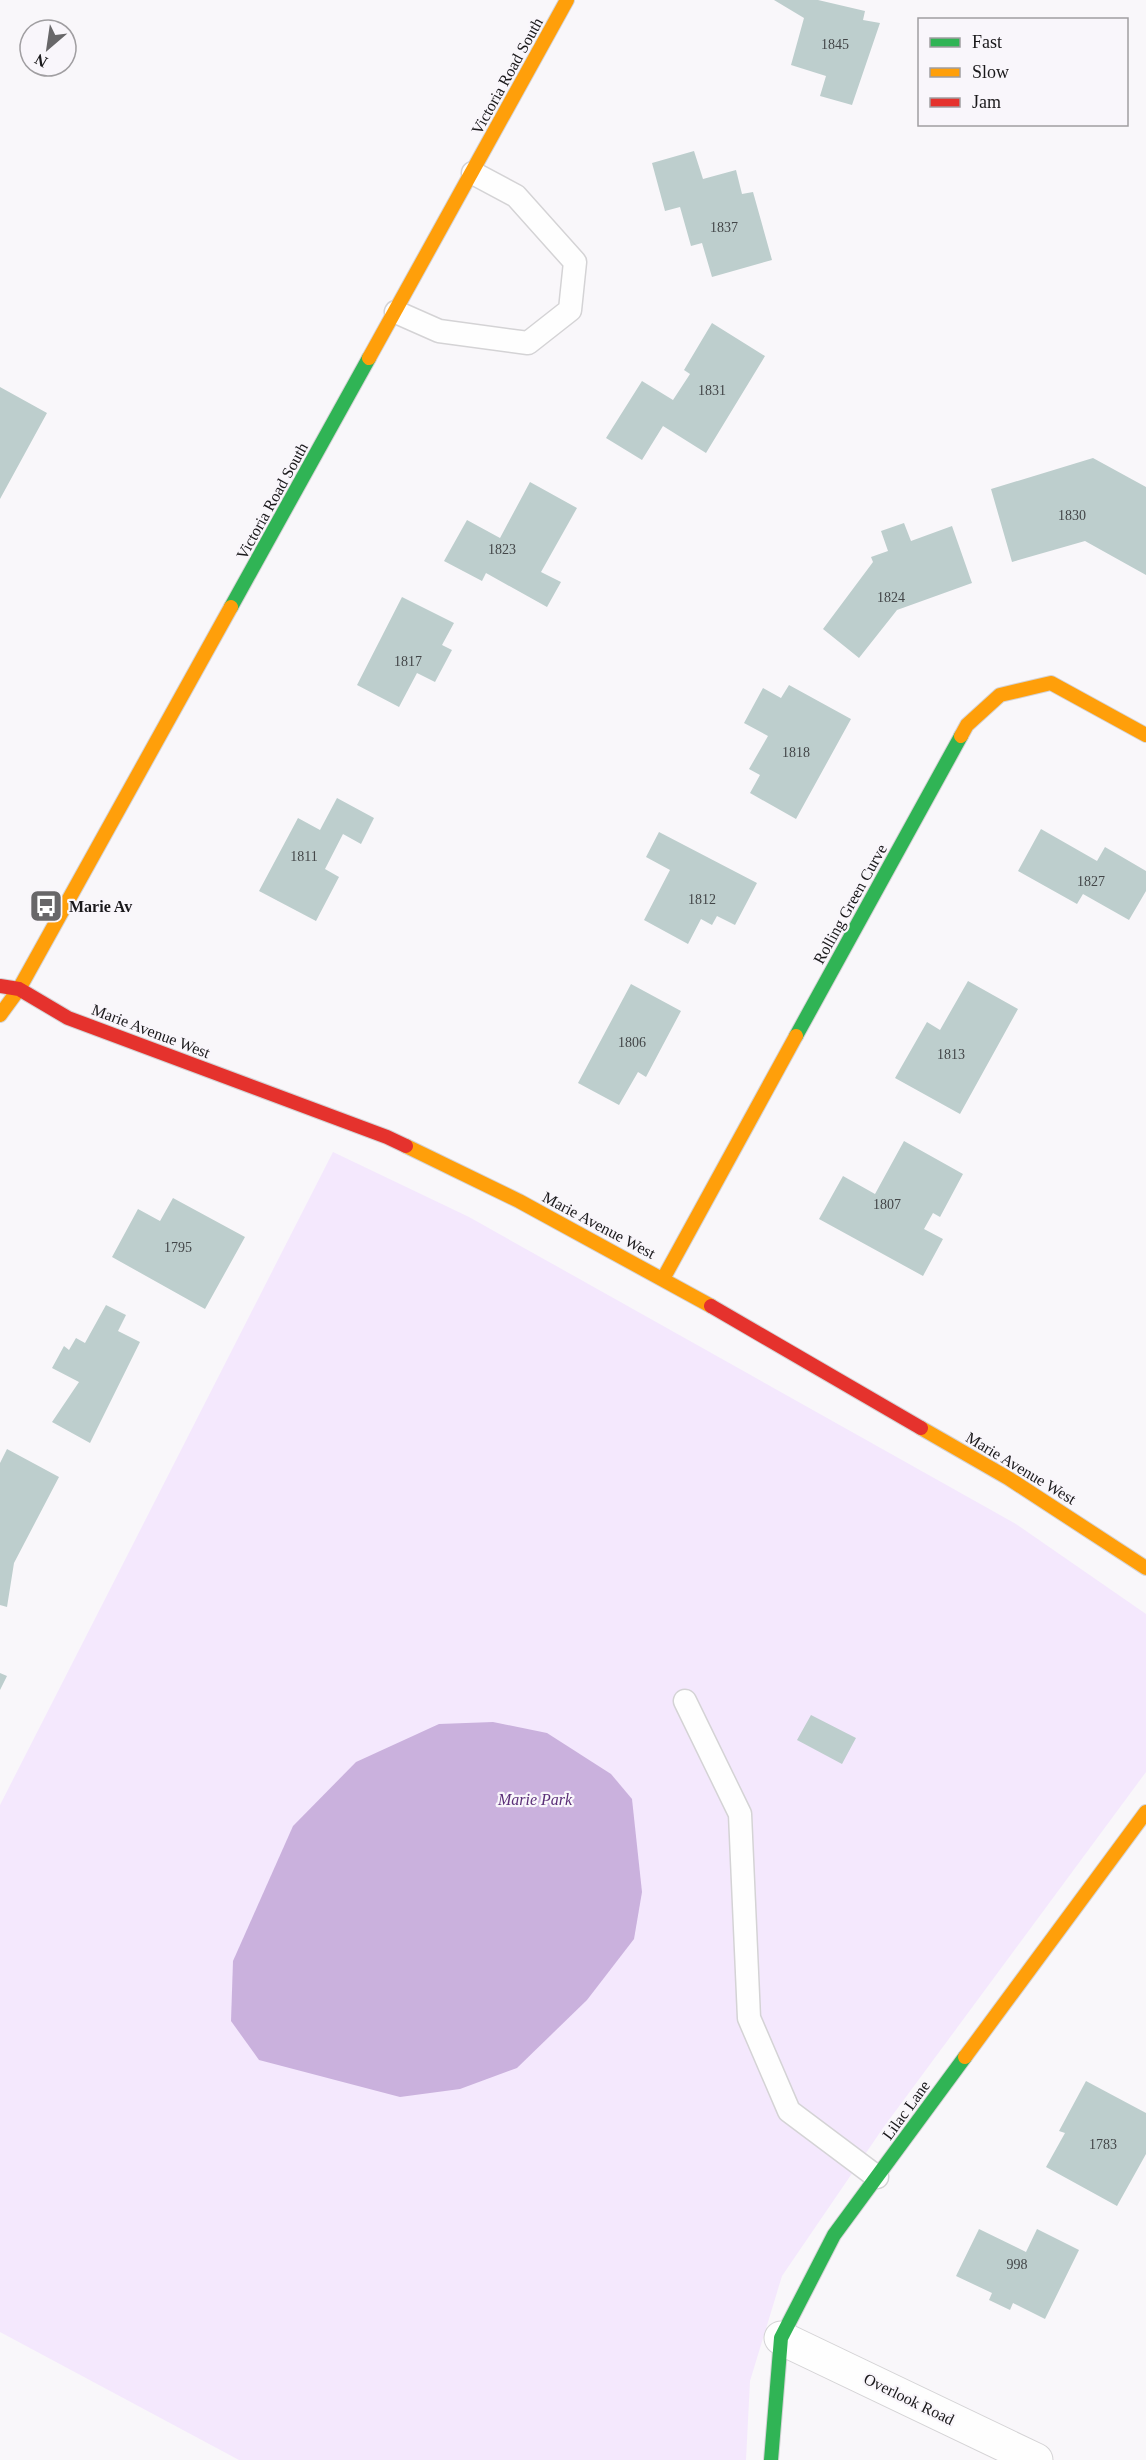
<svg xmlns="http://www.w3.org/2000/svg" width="1146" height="2460" font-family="Georgia,serif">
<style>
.green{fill:#f4e8fd}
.water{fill:#cab1dd}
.building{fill:#bdcecd}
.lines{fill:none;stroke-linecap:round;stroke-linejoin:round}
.lane-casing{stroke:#d4d3d5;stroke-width:25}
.street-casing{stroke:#d4d3d5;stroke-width:35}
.fast-casing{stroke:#d4d3d5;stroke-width:16}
.slow-casing{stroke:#d4d3d5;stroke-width:16}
.jam-casing{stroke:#d4d3d5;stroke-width:16}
.lane{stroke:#fefefe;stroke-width:22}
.street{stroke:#fefefe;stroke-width:33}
.fast{stroke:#30b455;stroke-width:14}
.slow{stroke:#ff9f0a;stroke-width:14}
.jam{stroke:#e5322d;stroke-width:14}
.labels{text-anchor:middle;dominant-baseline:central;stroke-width:4.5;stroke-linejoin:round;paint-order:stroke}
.number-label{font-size:14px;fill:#434648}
.street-label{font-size:16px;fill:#1a191b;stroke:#f9f6fb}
.poi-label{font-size:16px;font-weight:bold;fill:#1a191b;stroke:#f9f6fb;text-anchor:start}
.park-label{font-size:16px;font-style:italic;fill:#5b2f78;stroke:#f9f6fb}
</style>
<rect width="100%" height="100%" fill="#f9f7fa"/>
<!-- green -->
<path class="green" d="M 333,1152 L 469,1217 L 1016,1524 L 1146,1614 L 1146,1772 L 883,2128 L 782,2276 L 750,2381 L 746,2460 L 239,2460 L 0,2332 L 0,1805 Z"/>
<!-- water -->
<path class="water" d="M 493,1722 L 547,1733 L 611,1774 L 632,1799 L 642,1892 L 634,1939 L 587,2000 L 517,2068 L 460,2089 L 400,2097 L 259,2060 L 231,2021 L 233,1961 L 293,1826 L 356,1762 L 439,1724 Z"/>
<!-- building -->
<path class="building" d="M 774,0 L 818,0 L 865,11 L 863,20 L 880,23 L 852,105 L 820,96 L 826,76 L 791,65 L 804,18 Z
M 694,151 L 703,179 L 736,170 L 742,194 L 753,192 L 772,260 L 712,277 L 702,243 L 691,246 L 680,207 L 665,211 L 652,163 Z
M 712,323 L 765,356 L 706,453 L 663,426 L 642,460 L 606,438 L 642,381 L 673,400 L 690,374 L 684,370 Z
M 0,387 L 47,413 L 0,499 Z
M 1093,458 L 1146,487 L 1146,575 L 1085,541 L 1012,562 L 991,489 Z
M 530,482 L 577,508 L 541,572 L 561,582 L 547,607 L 486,573 L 482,581 L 444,561 L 467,520 L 500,538 Z
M 904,523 L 911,541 L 952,526 L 972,583 L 897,610 L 859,658 L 823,629 L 873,562 L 871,557 L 888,551 L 881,531 Z
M 402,597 L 454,623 L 442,645 L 452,650 L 435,682 L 417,673 L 399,707 L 357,685 Z
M 789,685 L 851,719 L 796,819 L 750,793 L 760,775 L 749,769 L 768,736 L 744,723 L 763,688 L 781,698 Z
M 337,798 L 374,818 L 361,844 L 343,834 L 325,869 L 339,877 L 316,921 L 259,891 L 298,818 L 320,830 Z
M 1041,829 L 1097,861 L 1105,847 L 1146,871 L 1146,891 L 1129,920 L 1083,894 L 1077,904 L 1018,871 Z
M 659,832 L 757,883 L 735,925 L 717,916 L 712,925 L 701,919 L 688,944 L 644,920 L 670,870 L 646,857 Z
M 968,981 L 1018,1009 L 960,1114 L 895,1078 L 927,1022 L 940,1030 Z
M 631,984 L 681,1011 L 646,1077 L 638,1072 L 619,1105 L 578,1083 Z
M 904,1141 L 963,1174 L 940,1217 L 933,1213 L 924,1229 L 943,1239 L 923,1276 L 819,1219 L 843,1176 L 875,1194 Z
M 173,1198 L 245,1237 L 205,1309 L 112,1257 L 138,1209 L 160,1221 Z
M 106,1305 L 126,1315 L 118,1331 L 140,1342 L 90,1443 L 52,1422 L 79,1382 L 52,1368 L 64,1346 L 69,1350 L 76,1338 L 85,1343 Z
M 7,1449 L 59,1477 L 14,1563 L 7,1607 L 0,1605 L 0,1463 Z
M 0,1673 L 7,1676 L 0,1690 Z
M 811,1715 L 856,1738 L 842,1764 L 797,1740 Z
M 1086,2081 L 1146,2113 L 1146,2154 L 1117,2206 L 1046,2167 L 1065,2133 L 1059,2131 Z
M 979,2229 L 1026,2252 L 1037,2229 L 1079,2250 L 1045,2319 L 1013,2303 L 1010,2310 L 989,2300 L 992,2293 L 956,2276 Z"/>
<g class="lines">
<defs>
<path id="lane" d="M 396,312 L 439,331 L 528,343 L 570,310 L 575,262 L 516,196 L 473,173
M 685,1701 L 740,1814 L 749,2018 L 789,2111 L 877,2177"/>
<path id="street" d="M 781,2338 L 1036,2460"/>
<path id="fast" d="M 231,607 L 369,358
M 796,1036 L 961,736
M 771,2460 L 781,2338 L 834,2235 L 965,2057"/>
<path id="slow" d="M 369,358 L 567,0
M 961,736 L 967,725 L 1000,695 L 1051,683 L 1146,735
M 0,1015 L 19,989 L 231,607
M 406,1146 L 519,1201 L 711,1306
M 663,1279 L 796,1036
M 921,1428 L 1008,1478 L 1146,1568
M 965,2057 L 1146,1812"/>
<path id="jam" d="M 0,986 L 19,989 L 68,1018 L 387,1137 L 406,1146
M 711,1306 L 921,1428"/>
</defs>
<!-- lane casing -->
<use href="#lane" class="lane-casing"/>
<!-- street casing -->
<use href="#street" class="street-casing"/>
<!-- fast casing -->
<use href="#fast" class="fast-casing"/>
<!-- slow casing -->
<use href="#slow" class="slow-casing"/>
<!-- jam casing -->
<use href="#jam" class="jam-casing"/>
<!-- lane -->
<use href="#lane" class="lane"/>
<!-- street -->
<use href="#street" class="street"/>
<!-- fast -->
<use href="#fast" class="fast"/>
<!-- slow -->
<use href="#slow" class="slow"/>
<!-- jam -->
<use href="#jam" class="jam"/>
</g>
<!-- icons -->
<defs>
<symbol id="bus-square" viewBox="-11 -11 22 22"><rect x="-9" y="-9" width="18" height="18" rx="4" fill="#686769" stroke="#f9f6fb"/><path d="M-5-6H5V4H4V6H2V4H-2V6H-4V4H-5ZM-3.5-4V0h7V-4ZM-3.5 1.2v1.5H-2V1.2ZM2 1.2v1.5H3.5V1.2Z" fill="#fff"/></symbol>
</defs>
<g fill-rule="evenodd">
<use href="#bus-square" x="27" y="887" width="38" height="38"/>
</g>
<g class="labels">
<!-- number labels -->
<g class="number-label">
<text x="835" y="44">1845</text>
<text x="724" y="227">1837</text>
<text x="712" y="390">1831</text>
<text x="1072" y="515">1830</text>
<text x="502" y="549">1823</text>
<text x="891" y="597">1824</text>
<text x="408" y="661">1817</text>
<text x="796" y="752">1818</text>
<text x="304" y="856">1811</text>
<text x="1091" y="881">1827</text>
<text x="702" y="899">1812</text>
<text x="632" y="1042">1806</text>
<text x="951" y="1054">1813</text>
<text x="887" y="1204">1807</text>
<text x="178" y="1247">1795</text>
<text x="1103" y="2144">1783</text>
<text x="1017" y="2264">998</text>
</g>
<!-- street labels -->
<g class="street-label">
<text transform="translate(507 76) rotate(-61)">Victoria Road South</text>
<text transform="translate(272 501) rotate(-61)">Victoria Road South</text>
<text transform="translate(850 904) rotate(-61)">Rolling Green Curve</text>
<text transform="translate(151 1031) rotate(21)">Marie Avenue West</text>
<text transform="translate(599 1225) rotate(28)">Marie Avenue West</text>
<text transform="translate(1021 1468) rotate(31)">Marie Avenue West</text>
<text transform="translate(906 2110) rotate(-54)">Lilac Lane</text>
<text transform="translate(909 2399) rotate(26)">Overlook Road</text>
</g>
<!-- poi labels -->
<g class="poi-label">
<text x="69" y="906">Marie Av</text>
</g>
<!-- park labels -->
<g class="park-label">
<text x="535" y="1799">Marie Park</text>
</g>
</g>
<!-- legend -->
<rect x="918" y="18" width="210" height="108" fill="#f9f6fb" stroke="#a09ea1" stroke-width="1.5"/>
<rect x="930" y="38" width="30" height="9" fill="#30b455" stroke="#a09ea1" stroke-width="1.5"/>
<text x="972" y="48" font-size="18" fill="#1a191b">Fast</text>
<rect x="930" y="68" width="30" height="9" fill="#ff9f0a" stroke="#a09ea1" stroke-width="1.5"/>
<text x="972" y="78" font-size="18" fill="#1a191b">Slow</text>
<rect x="930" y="98" width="30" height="9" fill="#e5322d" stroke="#a09ea1" stroke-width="1.5"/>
<text x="972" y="108" font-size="18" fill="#1a191b">Jam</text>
<!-- north arrow -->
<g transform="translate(48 48) rotate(209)"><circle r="28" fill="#f9f6fb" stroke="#a09ea1" stroke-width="1.5"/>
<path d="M0-4.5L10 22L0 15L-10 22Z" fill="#686769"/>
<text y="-9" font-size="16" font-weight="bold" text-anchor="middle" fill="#1a191b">N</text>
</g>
</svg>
